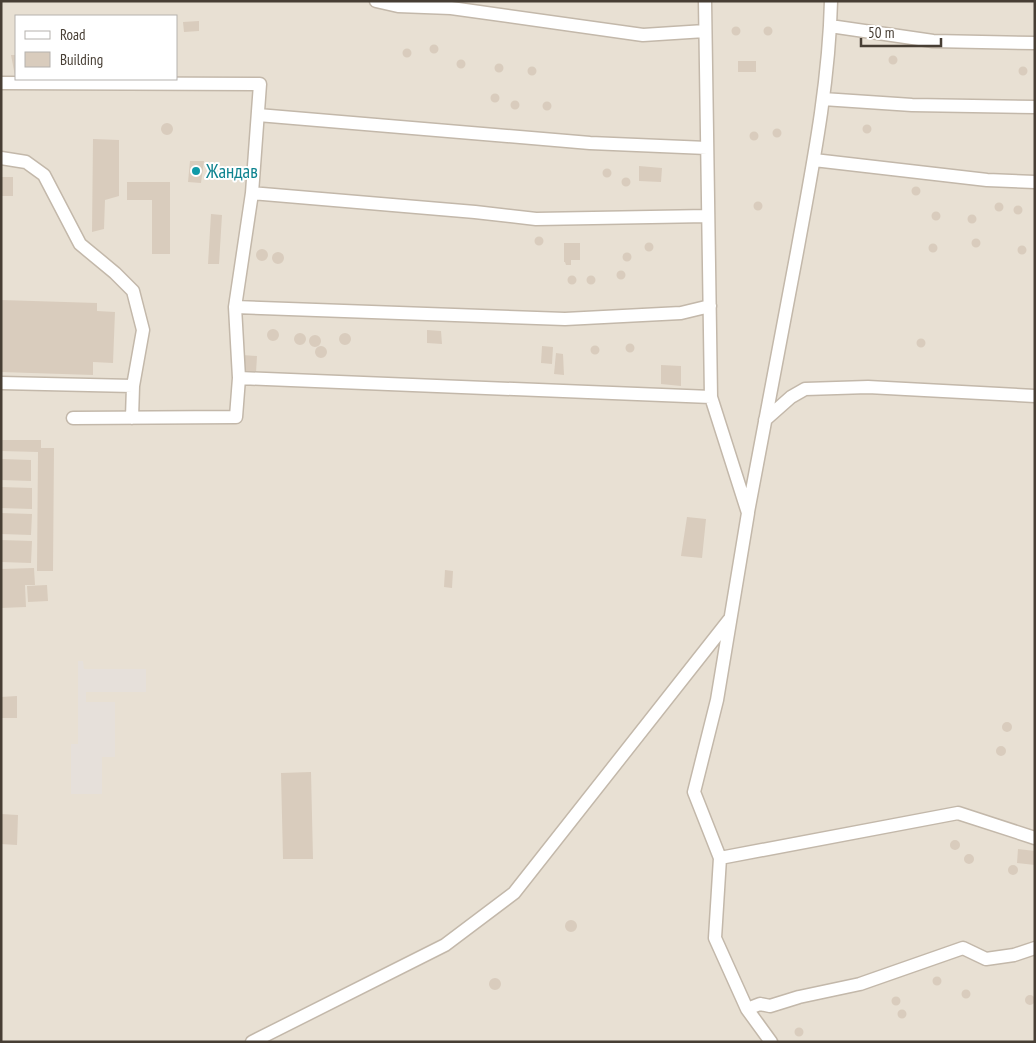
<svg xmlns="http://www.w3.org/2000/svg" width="1036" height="1043" font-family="'PT Sans Narrow',sans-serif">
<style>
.residential{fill:#e8e0d3;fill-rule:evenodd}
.industrial{fill:#e6e0da}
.building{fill:#d9ccbd}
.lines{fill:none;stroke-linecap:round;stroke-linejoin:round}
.minor-casing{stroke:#c3b8aa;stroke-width:15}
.minor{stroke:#fff;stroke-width:12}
.culture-dot{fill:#0f9aa8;stroke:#fff;stroke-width:2}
.labels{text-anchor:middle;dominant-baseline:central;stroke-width:4;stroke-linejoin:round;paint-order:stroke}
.culture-label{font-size:19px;fill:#0d838f;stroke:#fff;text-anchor:start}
</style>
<rect width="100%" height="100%" fill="#f4eee5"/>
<!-- residential -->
<path class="residential" d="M 1,1 L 1035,1 L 1035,1042 L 1,1042 ZM 16,16 L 176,16 L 176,79 L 16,79 Z"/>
<!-- industrial -->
<path class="industrial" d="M 78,661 L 83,661 L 84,669 L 146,669 L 146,692 L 86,692 L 86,702 L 115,702 L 115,757 L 102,757 L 102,794 L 71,794 L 71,744 L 78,744 Z"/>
<!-- building -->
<path class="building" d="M 199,21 L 199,31 L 184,32 L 183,22 Z
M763.5 31a4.5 4.5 0 1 1 9 0a4.5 4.5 0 1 1-9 0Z
M731.5 31a4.5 4.5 0 1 1 9 0a4.5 4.5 0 1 1-9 0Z
M429.5 49a4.5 4.5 0 1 1 9 0a4.5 4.5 0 1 1-9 0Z
M402.5 53a4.5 4.5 0 1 1 9 0a4.5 4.5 0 1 1-9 0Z
M 11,55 L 16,55 L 16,75 L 15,76 Z
M888.5 60a4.5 4.5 0 1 1 9 0a4.5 4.5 0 1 1-9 0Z
M456.5 64a4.5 4.5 0 1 1 9 0a4.5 4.5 0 1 1-9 0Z
M 738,61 L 756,61 L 756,72 L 738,72 Z
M494.5 68a4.5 4.5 0 1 1 9 0a4.5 4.5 0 1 1-9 0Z
M1018.5 71a4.5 4.5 0 1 1 9 0a4.5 4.5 0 1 1-9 0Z
M527.5 71a4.5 4.5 0 1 1 9 0a4.5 4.5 0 1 1-9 0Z
M490.5 98a4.5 4.5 0 1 1 9 0a4.5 4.5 0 1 1-9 0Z
M510.5 105a4.5 4.5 0 1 1 9 0a4.5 4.5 0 1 1-9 0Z
M542.5 106a4.5 4.5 0 1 1 9 0a4.5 4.5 0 1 1-9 0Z
M161 129a6 6 0 1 1 12 0a6 6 0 1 1-12 0Z
M862.5 129a4.5 4.5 0 1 1 9 0a4.5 4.5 0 1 1-9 0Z
M772.5 133a4.5 4.5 0 1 1 9 0a4.5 4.5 0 1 1-9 0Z
M749.5 136a4.5 4.5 0 1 1 9 0a4.5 4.5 0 1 1-9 0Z
M 93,139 L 119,140 L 119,196 L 105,200 L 104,229 L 92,232 Z
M 190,161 L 204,161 L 201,183 L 188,182 Z
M 639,166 L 662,168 L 661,182 L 639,181 Z
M602.5 173a4.5 4.5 0 1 1 9 0a4.5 4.5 0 1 1-9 0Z
M 1,177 L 13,177 L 13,196 L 1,196 Z
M621.5 182a4.5 4.5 0 1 1 9 0a4.5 4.5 0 1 1-9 0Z
M 127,182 L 170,182 L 170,254 L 152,254 L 152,200 L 127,200 Z
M911.5 191a4.5 4.5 0 1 1 9 0a4.5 4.5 0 1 1-9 0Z
M753.5 206a4.5 4.5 0 1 1 9 0a4.5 4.5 0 1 1-9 0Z
M994.5 207a4.5 4.5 0 1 1 9 0a4.5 4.5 0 1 1-9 0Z
M1013.5 210a4.5 4.5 0 1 1 9 0a4.5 4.5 0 1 1-9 0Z
M931.5 216a4.5 4.5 0 1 1 9 0a4.5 4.5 0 1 1-9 0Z
M 211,214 L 222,215 L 219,264 L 208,264 Z
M967.5 219a4.5 4.5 0 1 1 9 0a4.5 4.5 0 1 1-9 0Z
M534.5 241a4.5 4.5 0 1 1 9 0a4.5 4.5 0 1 1-9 0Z
M971.5 243a4.5 4.5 0 1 1 9 0a4.5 4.5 0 1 1-9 0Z
M644.5 247a4.5 4.5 0 1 1 9 0a4.5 4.5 0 1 1-9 0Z
M 564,243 L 580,243 L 580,260 L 571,260 L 571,265 L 566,265 L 565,262 L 564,262 Z
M928.5 248a4.5 4.5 0 1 1 9 0a4.5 4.5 0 1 1-9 0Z
M1017.5 250a4.5 4.5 0 1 1 9 0a4.5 4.5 0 1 1-9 0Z
M256 255a6 6 0 1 1 12 0a6 6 0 1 1-12 0Z
M272 258a6 6 0 1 1 12 0a6 6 0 1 1-12 0Z
M622.5 257a4.5 4.5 0 1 1 9 0a4.5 4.5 0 1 1-9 0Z
M616.5 275a4.5 4.5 0 1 1 9 0a4.5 4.5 0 1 1-9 0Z
M567.5 280a4.5 4.5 0 1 1 9 0a4.5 4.5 0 1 1-9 0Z
M586.5 280a4.5 4.5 0 1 1 9 0a4.5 4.5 0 1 1-9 0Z
M 1,300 L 97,303 L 97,311 L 115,312 L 113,363 L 93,362 L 93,375 L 1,372 Z
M267 335a6 6 0 1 1 12 0a6 6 0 1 1-12 0Z
M 427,330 L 441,331 L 442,344 L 427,343 Z
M339 339a6 6 0 1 1 12 0a6 6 0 1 1-12 0Z
M294 339a6 6 0 1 1 12 0a6 6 0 1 1-12 0Z
M309 341a6 6 0 1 1 12 0a6 6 0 1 1-12 0Z
M916.5 343a4.5 4.5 0 1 1 9 0a4.5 4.5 0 1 1-9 0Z
M625.5 348a4.5 4.5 0 1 1 9 0a4.5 4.5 0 1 1-9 0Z
M590.5 350a4.5 4.5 0 1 1 9 0a4.5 4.5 0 1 1-9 0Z
M315 352a6 6 0 1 1 12 0a6 6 0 1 1-12 0Z
M 542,346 L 553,347 L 552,364 L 541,363 Z
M 556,353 L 563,354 L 564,375 L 554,374 Z
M 242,355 L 257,356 L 256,373 L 244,374 Z
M 661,365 L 681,366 L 681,386 L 661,384 Z
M 1,440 L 41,440 L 41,448 L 54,448 L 53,571 L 37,571 L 38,452 L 1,451 Z
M 1,459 L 31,460 L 31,481 L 1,480 Z
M 1,487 L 32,488 L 32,509 L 1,508 Z
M 1,513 L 32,514 L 31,535 L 1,534 Z
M 687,517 L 706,519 L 702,558 L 681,556 Z
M 1,540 L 32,541 L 31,563 L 1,562 Z
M 34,568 L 35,585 L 25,585 L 26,607 L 1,608 L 1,569 Z
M 445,570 L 453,571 L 452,588 L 444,587 Z
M 47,585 L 48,601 L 28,602 L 27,586 Z
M 17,696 L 17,718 L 1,718 L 1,697 Z
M1002 727a5 5 0 1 1 10 0a5 5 0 1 1-10 0Z
M996 751a5 5 0 1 1 10 0a5 5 0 1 1-10 0Z
M 311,772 L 313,859 L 283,859 L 281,773 Z
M 1,814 L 18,815 L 17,845 L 1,844 Z
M950 845a5 5 0 1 1 10 0a5 5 0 1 1-10 0Z
M 1018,849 L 1035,851 L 1035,865 L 1017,863 Z
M964 859a5 5 0 1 1 10 0a5 5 0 1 1-10 0Z
M1008 870a5 5 0 1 1 10 0a5 5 0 1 1-10 0Z
M565 926a6 6 0 1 1 12 0a6 6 0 1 1-12 0Z
M932.5 981a4.5 4.5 0 1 1 9 0a4.5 4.5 0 1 1-9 0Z
M489 984a6 6 0 1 1 12 0a6 6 0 1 1-12 0Z
M961.5 994a4.5 4.5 0 1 1 9 0a4.5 4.5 0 1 1-9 0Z
M1025 1000a5 5 0 1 1 10 0a5 5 0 1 1-10 0Z
M891.5 1001a4.5 4.5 0 1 1 9 0a4.5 4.5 0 1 1-9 0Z
M897.5 1014a4.5 4.5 0 1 1 9 0a4.5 4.5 0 1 1-9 0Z
M794.5 1032a4.5 4.5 0 1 1 9 0a4.5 4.5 0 1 1-9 0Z"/>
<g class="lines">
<defs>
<path id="minor" d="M 376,1 L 398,6 L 451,8 L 643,35 L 705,31
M 705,1 L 711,397 L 748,513 L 717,700 L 694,792 L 720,858 L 715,938 L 747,1009 L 771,1042
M 830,26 L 933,41 L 1035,43
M 1,83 L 260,84 L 252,193 L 235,307 L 239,378 L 236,417 L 73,418
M 823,99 L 912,105 L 1035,107
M 258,115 L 590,143 L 707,148
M 1,158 L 26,162 L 44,175 L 80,244 L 115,273 L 133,291 L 143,330 L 133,386 L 132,418
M 814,160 L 987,180 L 1035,182
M 252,193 L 475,212 L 536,219 L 708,216
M 235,307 L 565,319 L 681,313 L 710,306
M 239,378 L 711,397
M 1,383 L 133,386
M 765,420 L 791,397 L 805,389 L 868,387 L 1035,396
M 748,512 C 764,425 780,338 797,252 C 812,169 829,86 831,1
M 720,858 L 958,813 L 1035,838
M 747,1009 L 760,1004 L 770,1006 L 799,997 L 860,984 L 963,948 L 986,959 L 1014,955 L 1035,948
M 252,1042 L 445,945 L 514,893 L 729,620"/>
</defs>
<!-- minor casing -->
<use href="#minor" class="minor-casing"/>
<!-- minor -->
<use href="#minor" class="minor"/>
</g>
<!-- markers -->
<circle class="culture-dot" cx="196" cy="171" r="5"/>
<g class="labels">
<!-- culture labels -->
<g class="culture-label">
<text x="206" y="171">Жандав</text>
</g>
</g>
<!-- border -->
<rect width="1036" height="1043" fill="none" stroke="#473e34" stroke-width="5"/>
<!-- legend -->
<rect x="15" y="15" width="162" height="65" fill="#ffffff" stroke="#b5b2ae"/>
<rect x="25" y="31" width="25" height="8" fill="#ffffff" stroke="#b5b2ae"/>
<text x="60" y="40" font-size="15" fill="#473e34">Road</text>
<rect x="25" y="52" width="25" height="15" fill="#d9ccbd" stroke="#b5b2ae"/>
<text x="60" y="65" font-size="15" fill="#473e34">Building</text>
<!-- scale -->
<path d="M861 38v8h80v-8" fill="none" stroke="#473e34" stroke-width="2.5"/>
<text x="868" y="38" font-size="15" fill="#473e34" stroke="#ffffff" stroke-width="4" paint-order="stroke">50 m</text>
</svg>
